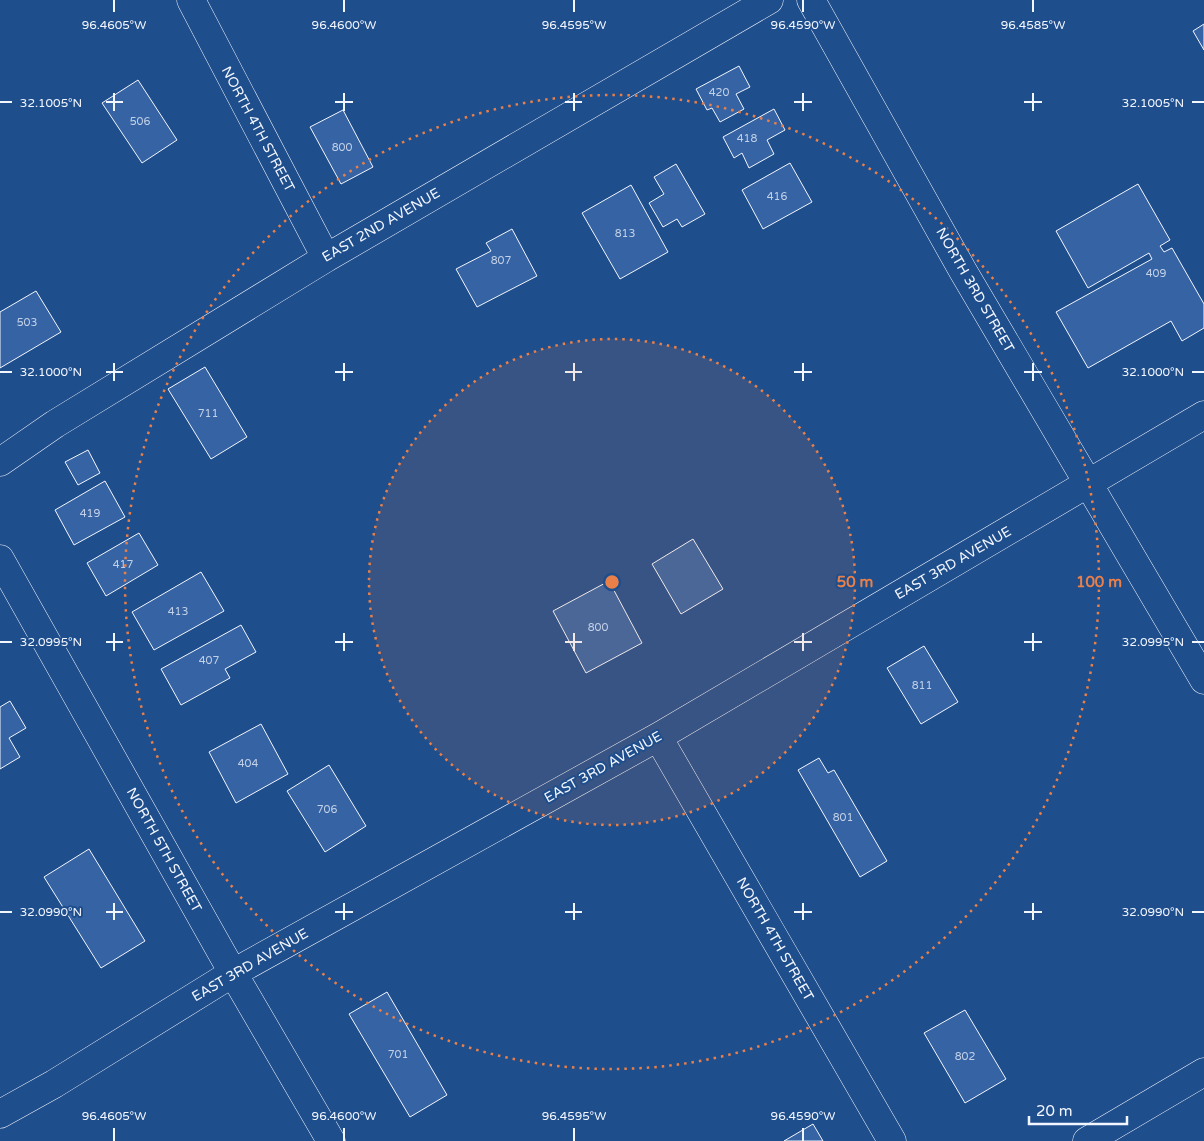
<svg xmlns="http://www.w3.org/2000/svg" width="1204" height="1141" font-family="'Varela Round',sans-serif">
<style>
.building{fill:#3563a3;stroke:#f2f6ff}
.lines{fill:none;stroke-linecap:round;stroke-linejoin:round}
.minor-casing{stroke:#f2f6ff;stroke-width:29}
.minor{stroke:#1f4e8c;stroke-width:28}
.ticks{fill:none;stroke:#f2f6ff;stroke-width:2}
.ring{fill:none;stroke:#ea8049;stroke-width:2.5;stroke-dasharray:2.5 5}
.labels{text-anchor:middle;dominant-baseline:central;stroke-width:4;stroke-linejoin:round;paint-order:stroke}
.number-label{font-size:11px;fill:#c3d1e8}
.street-label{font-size:14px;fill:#f2f6ff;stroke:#1f4e8c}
.ticks-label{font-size:12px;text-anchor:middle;fill:#f2f6ff;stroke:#1f4e8c;stroke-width:4;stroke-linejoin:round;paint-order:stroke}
.centre{fill:#ea8049;stroke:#1f4e8c;stroke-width:2.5}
.ring-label{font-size:15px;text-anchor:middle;font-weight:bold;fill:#ea8049;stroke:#1f4e8c;stroke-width:4;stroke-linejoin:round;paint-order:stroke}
</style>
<rect width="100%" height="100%" fill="#1f4e8c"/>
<!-- building -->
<path class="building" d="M 1204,24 L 1204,50 L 1193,31 Z
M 739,66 L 750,87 L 736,94 L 744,109 L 720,122 L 712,108 L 707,110 L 696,89 Z
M 138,80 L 177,140 L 142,163 L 102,103 Z
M 774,109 L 785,130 L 767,140 L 774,154 L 749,168 L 742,153 L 734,158 L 723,137 Z
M 343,110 L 373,167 L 341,184 L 310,127 Z
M 790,163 L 812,202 L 763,229 L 742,190 Z
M 676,164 L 705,214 L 682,227 L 677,219 L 663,227 L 649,203 L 664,194 L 654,177 Z
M 1138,184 L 1170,240 L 1160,246 L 1164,252 L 1172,248 L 1204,304 L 1204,328 L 1182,341 L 1171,321 L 1088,368 L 1056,312 L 1152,259 L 1149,253 L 1088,288 L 1056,231 Z
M 631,185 L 668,252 L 620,279 L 582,213 Z
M 512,229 L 537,276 L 477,307 L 456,269 L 491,251 L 486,243 Z
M 36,291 L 61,332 L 0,368 L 0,312 Z
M 205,367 L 247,437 L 211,459 L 168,389 Z
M 88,450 L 100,473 L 78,485 L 65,462 Z
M 105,481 L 125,517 L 74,545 L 55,510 Z
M 139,533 L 158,565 L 106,596 L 87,563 Z
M 693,539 L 723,589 L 681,614 L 652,564 Z
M 201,572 L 224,611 L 154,650 L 132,612 Z
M 609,581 L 642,643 L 586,673 L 553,611 Z
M 241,625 L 256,652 L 225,669 L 230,678 L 181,705 L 161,669 Z
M 924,646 L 958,702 L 921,724 L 887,668 Z
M 10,701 L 26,728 L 9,738 L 20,757 L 0,769 L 0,707 Z
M 261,724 L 288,774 L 236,803 L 209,752 Z
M 819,758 L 828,773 L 834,770 L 887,861 L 860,877 L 798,770 Z
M 329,765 L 366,826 L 325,852 L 287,791 Z
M 89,849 L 145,941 L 101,968 L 44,877 Z
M 387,992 L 447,1095 L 410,1117 L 349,1014 Z
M 965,1010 L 1006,1079 L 965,1103 L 924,1033 Z
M 813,1124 L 823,1141 L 784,1141 Z"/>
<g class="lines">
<defs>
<path id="minor" d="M 191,0 L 326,258
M 811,0 L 963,271 L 1204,680
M 0,462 L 55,424 L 326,258 L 769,0
M 0,559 L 233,973 L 331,1141
M 658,737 L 892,1141
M 0,1114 L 54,1084 L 233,973 L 658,737 L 1204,415
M 1087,1141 L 1204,1072"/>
</defs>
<!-- minor casing -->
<use href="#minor" class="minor-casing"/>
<!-- minor -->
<use href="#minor" class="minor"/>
</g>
<!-- ticks -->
<path class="ticks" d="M 114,0 L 114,12M 344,0 L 344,12M 574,0 L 574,12M 803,0 L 803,12M 1033,0 L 1033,12M 114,93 L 114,111M 344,93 L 344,111M 574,93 L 574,111M 803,93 L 803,111M 1033,93 L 1033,111M 0,102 L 12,102M 106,102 L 123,102M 335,102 L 353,102M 565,102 L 582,102M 794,102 L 812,102M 1024,102 L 1042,102M 1192,102 L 1204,102M 114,363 L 114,381M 344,363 L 344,381M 574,363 L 574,381M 803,363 L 803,381M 1033,363 L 1033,381M 0,372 L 12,372M 106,372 L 123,372M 335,372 L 353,372M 565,372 L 582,372M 794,372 L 812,372M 1024,372 L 1042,372M 1192,372 L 1204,372M 114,633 L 114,651M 344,633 L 344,651M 574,633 L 574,651M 803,633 L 803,651M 1033,633 L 1033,651M 0,642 L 12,642M 106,642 L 123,642M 335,642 L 353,642M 565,642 L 582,642M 794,642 L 812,642M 1024,642 L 1042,642M 1192,642 L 1204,642M 114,903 L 114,920M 344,903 L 344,920M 574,903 L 574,920M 803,903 L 803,920M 1033,903 L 1033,920M 0,912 L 12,912M 106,912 L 123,912M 335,912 L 353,912M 565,912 L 582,912M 794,912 L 812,912M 1024,912 L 1042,912M 1192,912 L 1204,912M 114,1128 L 114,1141M 344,1128 L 344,1141M 574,1128 L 574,1141M 803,1128 L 803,1141"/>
<!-- distance rings -->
<circle cx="612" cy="582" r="243" fill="#ea8049" fill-opacity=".12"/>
<g class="ring">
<circle cx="612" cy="582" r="243"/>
<circle cx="612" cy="582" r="487"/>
</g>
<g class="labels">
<!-- number labels -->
<g class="number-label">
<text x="719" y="92">420</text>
<text x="140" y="121">506</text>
<text x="747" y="138">418</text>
<text x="342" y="147">800</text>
<text x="777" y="196">416</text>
<text x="625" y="233">813</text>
<text x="501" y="260">807</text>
<text x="1156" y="273">409</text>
<text x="27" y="322">503</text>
<text x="208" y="413">711</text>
<text x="90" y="513">419</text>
<text x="123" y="564">417</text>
<text x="178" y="611">413</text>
<text x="598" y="627">800</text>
<text x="209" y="660">407</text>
<text x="922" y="685">811</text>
<text x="248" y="763">404</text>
<text x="327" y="809">706</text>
<text x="843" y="817">801</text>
<text x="398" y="1054">701</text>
<text x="965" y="1056">802</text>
</g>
<!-- street labels -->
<g class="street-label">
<text transform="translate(258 129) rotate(62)">NORTH 4TH STREET</text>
<text transform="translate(381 225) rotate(-30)">EAST 2ND AVENUE</text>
<text transform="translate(975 290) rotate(60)">NORTH 3RD STREET</text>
<text transform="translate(953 563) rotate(-30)">EAST 3RD AVENUE</text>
<text transform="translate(603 767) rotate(-29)">EAST 3RD AVENUE</text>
<text transform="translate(164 850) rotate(61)">NORTH 5TH STREET</text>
<text transform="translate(775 939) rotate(60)">NORTH 4TH STREET</text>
<text transform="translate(250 965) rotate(-30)">EAST 3RD AVENUE</text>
</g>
</g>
<g class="ticks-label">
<text x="114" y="29">96.4605°W</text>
<text x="344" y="29">96.4600°W</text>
<text x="574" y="29">96.4595°W</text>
<text x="803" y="29">96.4590°W</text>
<text x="1033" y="29">96.4585°W</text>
<text x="51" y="107">32.1005°N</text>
<text x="1153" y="107">32.1005°N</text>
<text x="51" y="376">32.1000°N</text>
<text x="1153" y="376">32.1000°N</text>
<text x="51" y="646">32.0995°N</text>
<text x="1153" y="646">32.0995°N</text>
<text x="51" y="916">32.0990°N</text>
<text x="1153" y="916">32.0990°N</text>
<text x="114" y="1120">96.4605°W</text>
<text x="344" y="1120">96.4600°W</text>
<text x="574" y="1120">96.4595°W</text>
<text x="803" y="1120">96.4590°W</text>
</g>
<circle cx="612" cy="582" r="8" class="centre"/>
<g class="ring-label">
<text x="855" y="587">50 m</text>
<text x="1099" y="587">100 m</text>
</g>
<!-- scale -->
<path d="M1029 1116v8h98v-8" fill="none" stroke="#f2f6ff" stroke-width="2.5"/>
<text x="1036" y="1116" font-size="15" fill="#f2f6ff" stroke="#1f4e8c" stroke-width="4" paint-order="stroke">20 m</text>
</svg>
